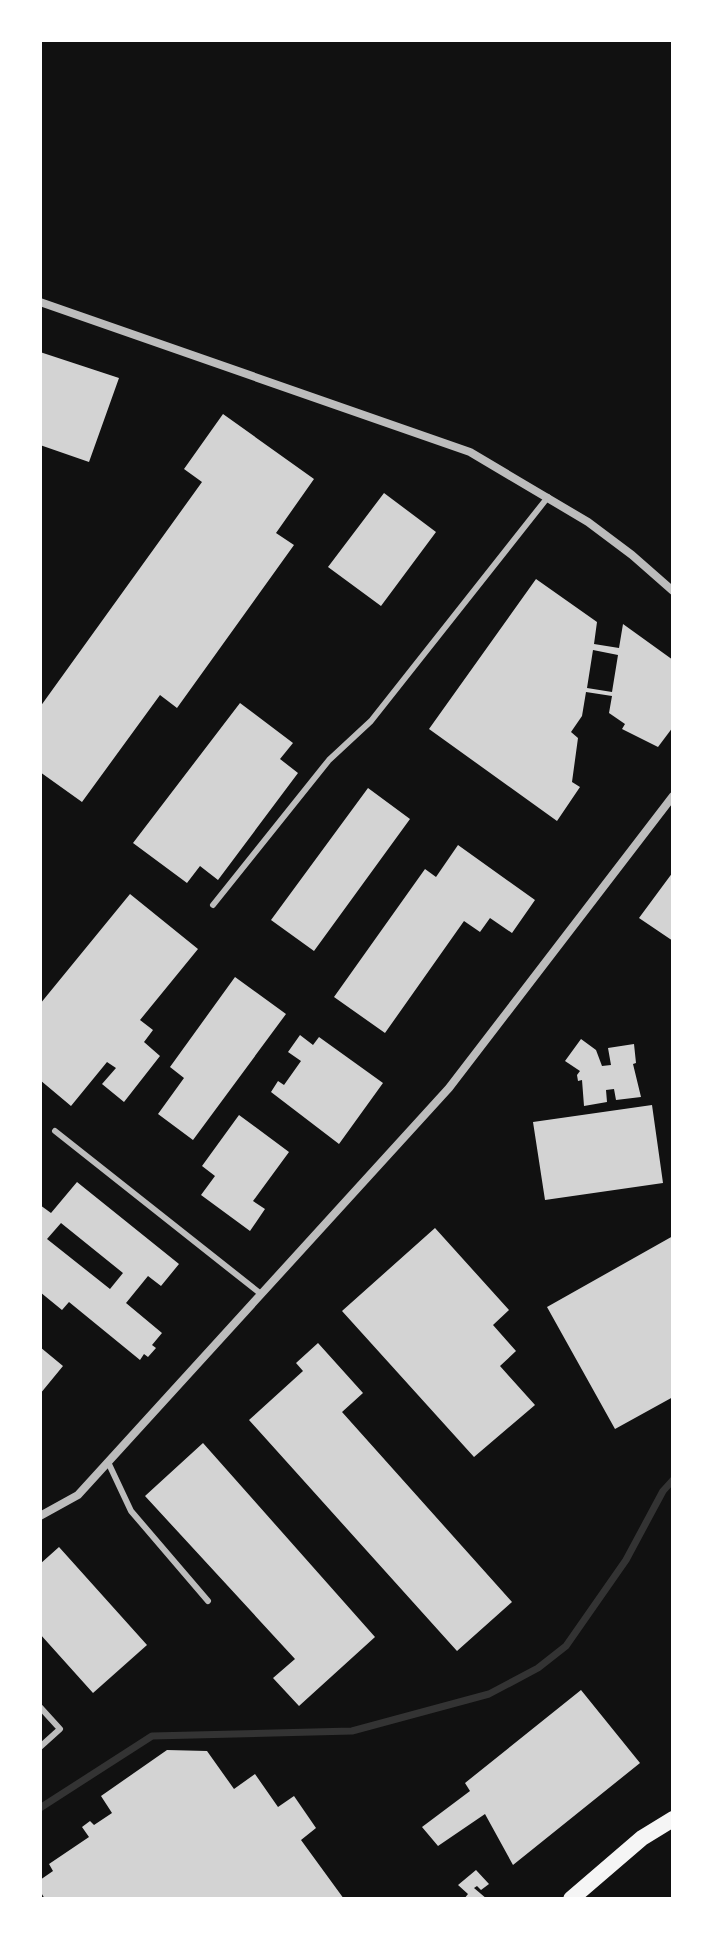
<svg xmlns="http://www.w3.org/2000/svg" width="713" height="1939" font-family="Roboto,sans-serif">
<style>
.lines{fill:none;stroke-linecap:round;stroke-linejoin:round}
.stream{stroke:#333;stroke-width:7}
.building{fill:#d3d3d3;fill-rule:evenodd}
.service{stroke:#bcbcbc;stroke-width:6}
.minor{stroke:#bcbcbc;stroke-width:8}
.secondary{stroke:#f5f5f5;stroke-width:16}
</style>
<rect width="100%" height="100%" fill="#111"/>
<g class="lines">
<!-- stream -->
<path class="stream" d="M 40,1808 L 152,1736 L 352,1731 L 489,1694 L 538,1668 L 566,1646 L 626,1560 L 663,1491 L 673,1480"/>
</g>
<!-- building -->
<path class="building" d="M 40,352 L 119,378 L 89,462 L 40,445 Z
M 223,414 L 314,479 L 276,533 L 294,545 L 177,708 L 160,695 L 82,802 L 40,772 L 40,707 L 202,482 L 184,469 Z
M 384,493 L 436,532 L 381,606 L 328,567 Z
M 536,579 L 597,622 L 594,644 L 619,648 L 623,624 L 673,660 L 673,727 L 658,747 L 622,729 L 625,724 L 609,713 L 612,696 L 586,692 L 582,716 L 571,732 L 578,738 L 572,782 L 580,787 L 557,821 L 429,729 ZM 593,650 L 618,655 L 612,692 L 587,688 Z
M 240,703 L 293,743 L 280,759 L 298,773 L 218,880 L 200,866 L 187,883 L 133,843 Z
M 368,788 L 410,819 L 314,951 L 271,920 Z
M 458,845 L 535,900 L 512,933 L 490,918 L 480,932 L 464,921 L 385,1033 L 334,997 L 425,869 L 436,877 Z
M 673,872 L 673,941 L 639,918 Z
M 130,894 L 198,949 L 140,1020 L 153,1030 L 144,1042 L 160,1056 L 124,1102 L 102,1084 L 116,1068 L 107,1062 L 71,1106 L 40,1080 L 40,1004 Z
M 235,977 L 286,1014 L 193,1140 L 158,1114 L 184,1078 L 170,1067 Z
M 300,1035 L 313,1045 L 319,1037 L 383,1083 L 339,1144 L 271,1092 L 278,1081 L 284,1085 L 301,1061 L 288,1052 Z
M 581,1039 L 596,1050 L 602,1066 L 611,1065 L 608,1048 L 634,1044 L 636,1063 L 633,1064 L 641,1097 L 616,1100 L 614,1089 L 606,1090 L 607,1102 L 584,1106 L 582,1080 L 578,1081 L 577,1075 L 580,1071 L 565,1061 Z
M 652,1105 L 663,1183 L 545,1200 L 533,1122 Z
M 239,1115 L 289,1152 L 253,1201 L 265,1209 L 250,1231 L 201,1195 L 215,1176 L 202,1166 Z
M 77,1182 L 179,1264 L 161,1286 L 148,1276 L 126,1303 L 162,1333 L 152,1345 L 156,1348 L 148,1357 L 144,1354 L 140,1360 L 69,1302 L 62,1310 L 40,1292 L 40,1205 L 51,1213 ZM 61,1223 L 123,1273 L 110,1289 L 47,1239 Z
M 435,1228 L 509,1310 L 493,1325 L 516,1351 L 500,1366 L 535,1405 L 474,1457 L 342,1311 Z
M 673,1236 L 673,1397 L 615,1429 L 547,1307 Z
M 318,1343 L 363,1393 L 342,1412 L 512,1602 L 457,1651 L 249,1420 L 303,1371 L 296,1363 Z
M 40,1347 L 63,1366 L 40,1394 Z
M 203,1443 L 375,1637 L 299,1706 L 273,1678 L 295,1659 L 145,1496 Z
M 59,1547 L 147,1645 L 93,1693 L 40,1634 L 40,1564 Z
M 581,1690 L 640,1763 L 513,1865 L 485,1814 L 438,1846 L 422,1827 L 470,1791 L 465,1783 Z
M 167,1750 L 207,1751 L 234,1789 L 255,1774 L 278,1807 L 294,1796 L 316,1828 L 301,1840 L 344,1899 L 45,1899 L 40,1891 L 40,1880 L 53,1871 L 49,1864 L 89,1837 L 82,1827 L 90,1821 L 94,1825 L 112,1813 L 101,1796 Z
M 476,1870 L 489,1884 L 481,1890 L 477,1886 L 474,1888 L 487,1899 L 464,1899 L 468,1894 L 458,1885 Z"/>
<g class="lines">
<!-- service -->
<path class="service" d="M 213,905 L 329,760 L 371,721 L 548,497
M 55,1131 L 261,1294
M 108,1462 L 131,1511 L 208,1601
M 40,1707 L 60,1729 L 40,1747"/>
<!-- minor -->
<path class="minor" d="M 40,302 L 470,452 L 588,522 L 632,555 L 673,591
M 40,1516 L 78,1495 L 449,1088 L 673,796"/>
<!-- secondary -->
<path class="secondary" d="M 571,1899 L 642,1838 L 673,1819"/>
</g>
<!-- border -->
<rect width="713" height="1939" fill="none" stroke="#ffffff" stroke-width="84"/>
</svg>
